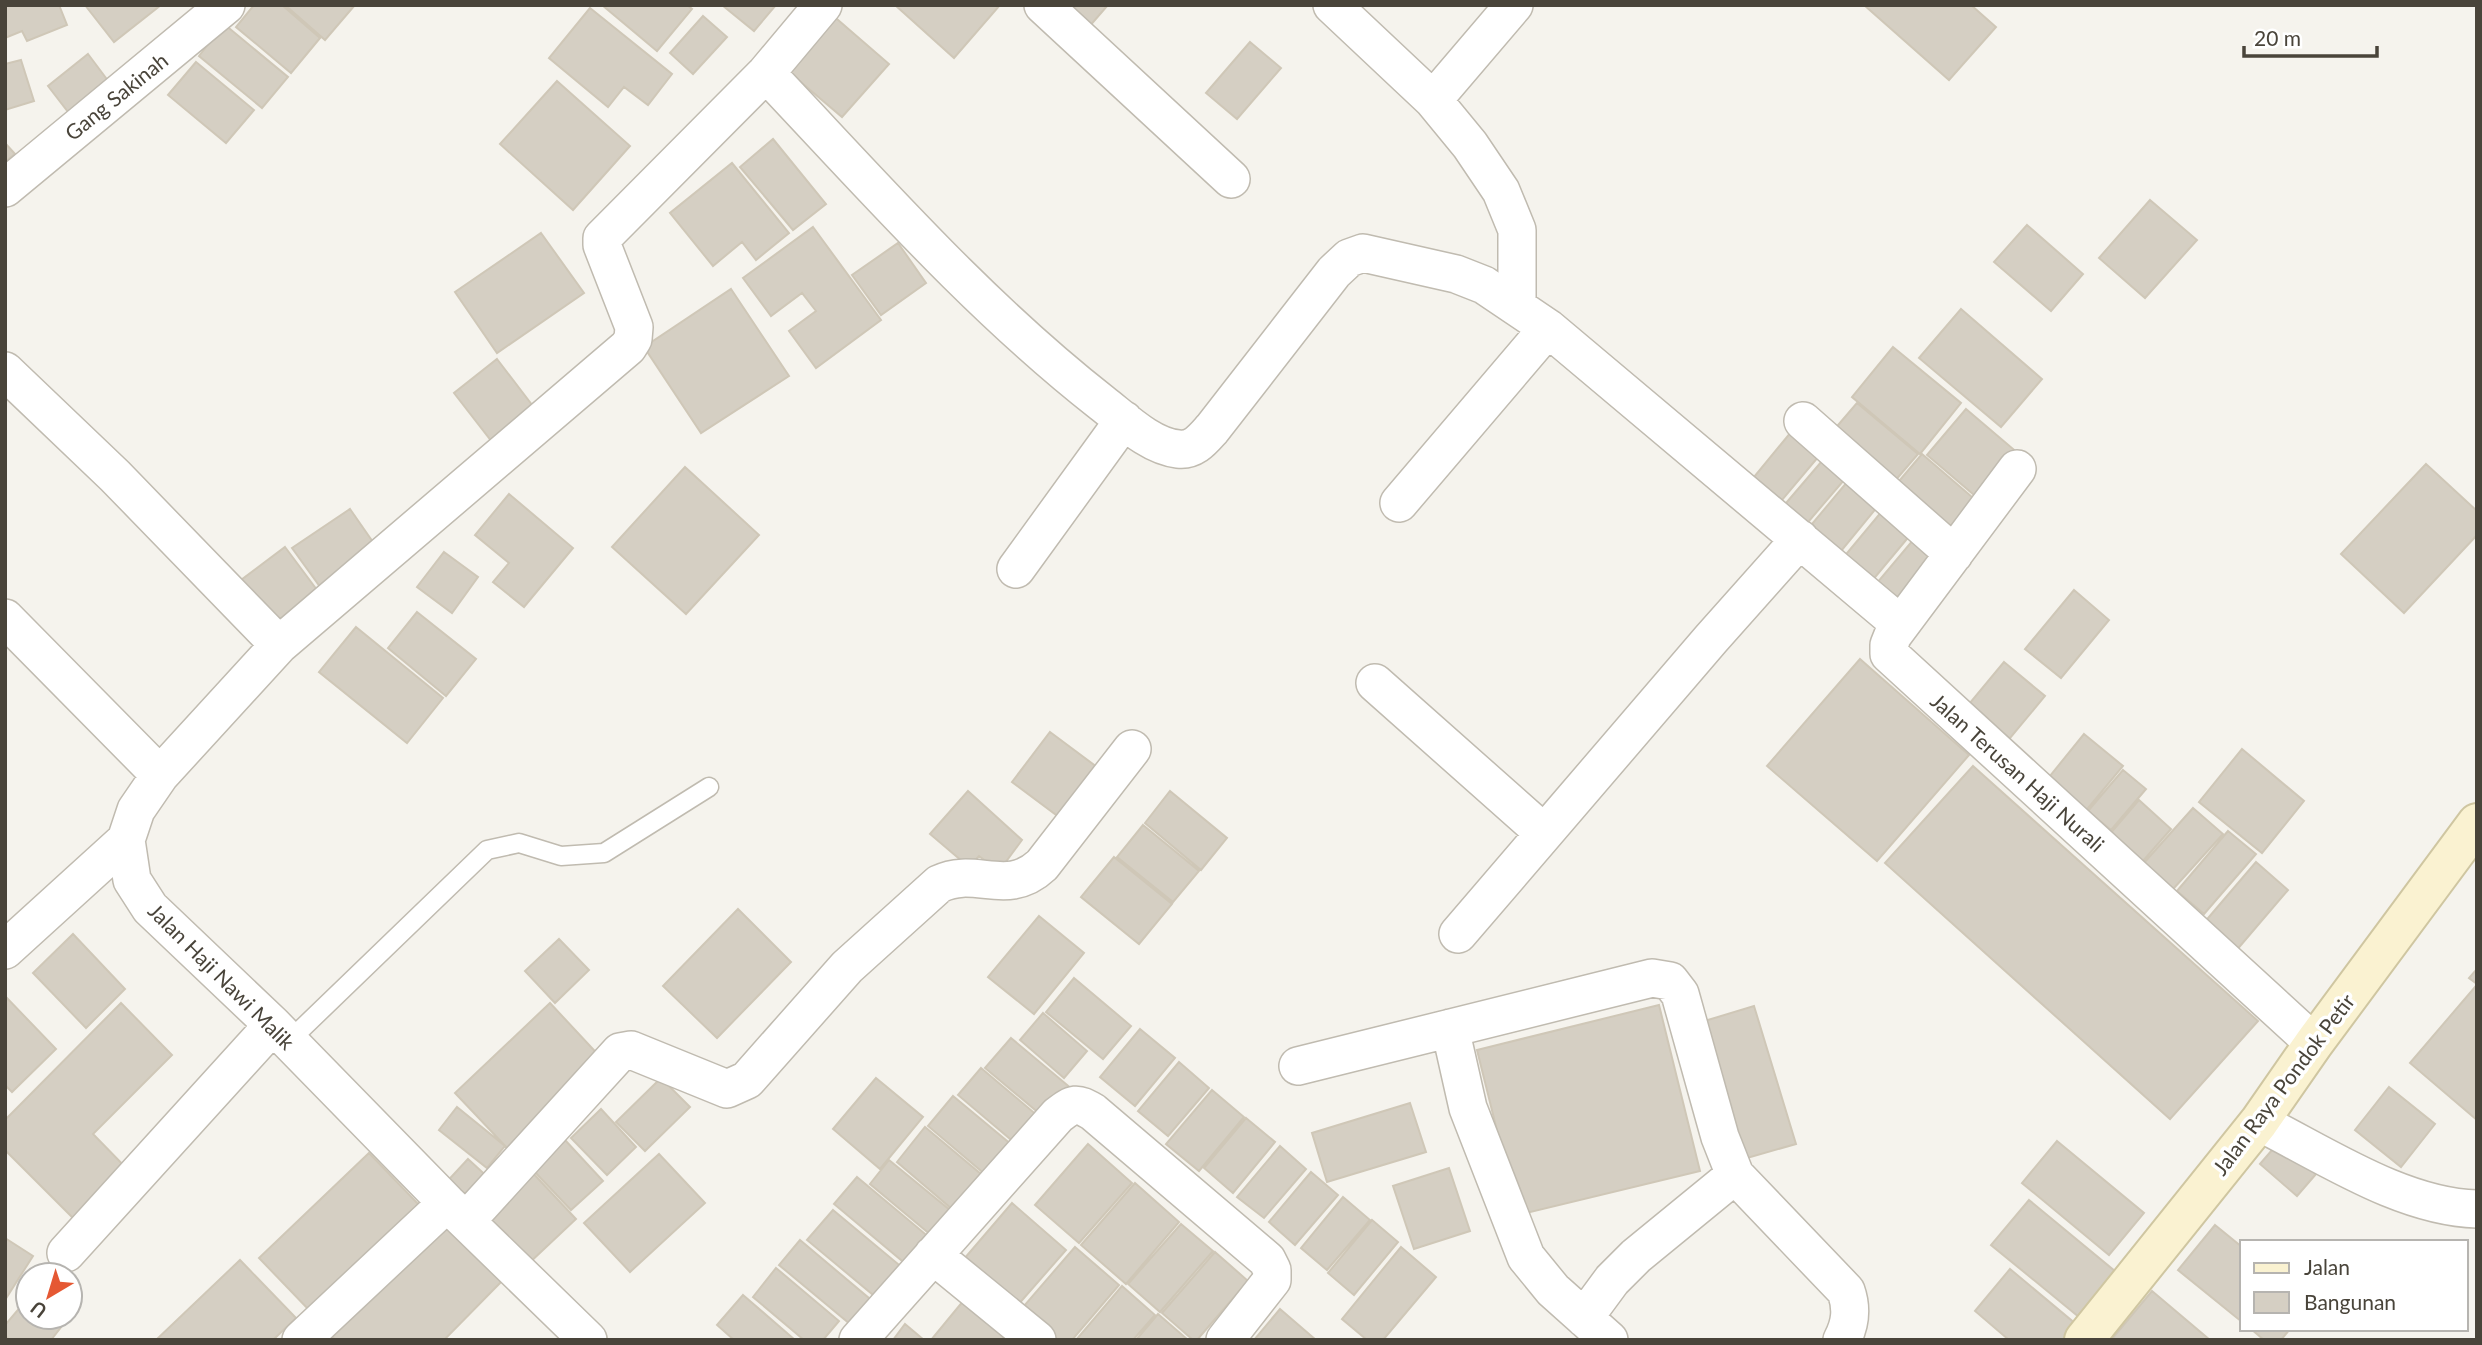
<svg xmlns="http://www.w3.org/2000/svg" width="2482" height="1345" font-family="Lato,sans-serif">
<style>
.building{fill:#d5cfc3;stroke:#cfc7b7;stroke-width:2}
.lines{fill:none;stroke-linecap:round;stroke-linejoin:round}
.lane-casing{stroke:#c0bbb0;stroke-width:21}
.street-casing{stroke:#c0bbb0;stroke-width:40}
.secondary-casing{stroke:#cfc6a1;stroke-width:42}
.lane{stroke:#fff;stroke-width:18}
.street{stroke:#fff;stroke-width:37}
.secondary{stroke:#faf2d1;stroke-width:38}
.labels{text-anchor:middle;dominant-baseline:central;stroke-width:7;stroke-linejoin:round;paint-order:stroke}
.street-label{font-size:21px;fill:#49443a;stroke:#fff}
</style>
<rect width="100%" height="100%" fill="#f5f3ed"/>
<!-- building -->
<path class="building" d="M 5,5 L 59,5 L 67,25 L 27,41 L 22,31 L 5,38 Z
M 85,5 L 161,5 L 114,42 Z
M 254,5 L 282,5 L 320,38 L 291,73 L 236,27 Z
M 285,5 L 355,5 L 325,40 Z
M 602,5 L 687,5 L 692,9 L 657,51 Z
M 722,5 L 776,5 L 754,31 Z
M 895,5 L 1000,5 L 954,58 Z
M 1055,5 L 1108,5 L 1082,35 Z
M 1864,5 L 1971,5 L 1996,27 L 1949,80 Z
M 590,8 L 672,74 L 648,105 L 624,87 L 608,107 L 549,58 Z
M 830,13 L 889,64 L 842,117 L 783,67 Z
M 703,16 L 727,37 L 693,74 L 670,53 Z
M 224,24 L 288,77 L 262,108 L 199,56 Z
M 1250,42 L 1281,68 L 1237,119 L 1206,93 Z
M 88,54 L 112,86 L 72,117 L 48,86 Z
M 21,60 L 34,101 L 5,110 L 5,64 Z
M 196,62 L 254,110 L 226,143 L 168,95 Z
M 557,81 L 630,146 L 573,210 L 500,144 Z
M 773,139 L 826,204 L 793,230 L 740,167 Z
M 5,143 L 15,154 L 5,162 Z
M 732,163 L 789,233 L 756,260 L 742,242 L 713,266 L 670,213 Z
M 2150,200 L 2197,240 L 2145,298 L 2099,258 Z
M 2027,225 L 2083,274 L 2051,311 L 1994,262 Z
M 813,227 L 881,320 L 816,368 L 789,331 L 816,311 L 802,293 L 771,316 L 743,278 Z
M 541,233 L 584,293 L 497,353 L 455,292 Z
M 898,243 L 926,283 L 881,315 L 852,275 Z
M 731,289 L 789,376 L 701,433 L 644,347 Z
M 1961,309 L 2042,379 L 2001,427 L 1919,358 Z
M 1893,347 L 1961,403 L 1920,454 L 1852,397 Z
M 497,359 L 539,414 L 496,447 L 454,393 Z
M 1857,403 L 1918,454 L 1888,489 L 1827,438 Z
M 1966,409 L 2019,454 L 1980,500 L 1927,455 Z
M 1796,426 L 1824,450 L 1777,506 L 1749,483 Z
M 1828,454 L 1850,473 L 1803,528 L 1781,509 Z
M 1922,454 L 1979,503 L 1945,542 L 1889,493 Z
M 2426,464 L 2477,511 L 2477,535 L 2404,613 L 2341,554 Z
M 685,467 L 759,535 L 686,614 L 612,547 Z
M 1848,481 L 1878,506 L 1832,562 L 1802,536 Z
M 509,494 L 573,548 L 524,607 L 493,582 L 509,563 L 475,535 Z
M 350,509 L 382,555 L 326,595 L 292,548 Z
M 1883,510 L 1911,534 L 1866,588 L 1838,564 Z
M 1914,539 L 1944,564 L 1902,614 L 1871,590 Z
M 285,547 L 323,598 L 278,631 L 241,580 Z
M 444,552 L 478,577 L 452,613 L 417,587 Z
M 2074,590 L 2109,620 L 2061,678 L 2025,649 Z
M 417,612 L 476,659 L 446,696 L 388,648 Z
M 356,627 L 443,698 L 407,743 L 319,672 Z
M 1860,659 L 1969,755 L 1877,861 L 1767,766 Z
M 2004,662 L 2045,696 L 2000,750 L 1959,716 Z
M 1050,732 L 1109,776 L 1071,826 L 1012,782 Z
M 2084,734 L 2123,766 L 2079,819 L 2041,787 Z
M 2242,749 L 2304,801 L 2262,853 L 2199,802 Z
M 1973,766 L 2258,1021 L 2170,1119 L 1885,863 Z
M 2123,770 L 2146,789 L 2111,830 L 2088,811 Z
M 968,791 L 1022,840 L 999,871 L 979,856 L 969,867 L 930,834 Z
M 1170,791 L 1227,838 L 1201,870 L 1145,823 Z
M 2139,800 L 2171,829 L 2135,870 L 2103,842 Z
M 2193,808 L 2223,834 L 2164,899 L 2135,873 Z
M 1143,825 L 1199,871 L 1173,902 L 1117,857 Z
M 2228,831 L 2256,854 L 2204,914 L 2177,891 Z
M 1114,857 L 1172,904 L 1139,944 L 1081,897 Z
M 2256,862 L 2288,890 L 2235,952 L 2203,924 Z
M 738,909 L 791,962 L 717,1038 L 663,986 Z
M 1039,916 L 1084,953 L 1034,1014 L 988,977 Z
M 73,934 L 125,989 L 86,1028 L 33,973 Z
M 559,939 L 589,970 L 555,1003 L 525,971 Z
M 2477,969 L 2477,984 L 2469,978 Z
M 1074,978 L 1131,1026 L 1103,1059 L 1046,1012 Z
M 2475,987 L 2477,989 L 2477,1120 L 2410,1063 Z
M 5,996 L 56,1049 L 12,1092 L 5,1085 Z
M 121,1003 L 172,1055 L 93,1134 L 134,1176 L 82,1227 L 5,1150 L 5,1120 Z
M 550,1003 L 605,1062 L 511,1152 L 455,1093 Z
M 1659,1005 L 1700,1171 L 1518,1215 L 1477,1050 Z
M 1754,1006 L 1796,1144 L 1740,1160 L 1698,1023 Z
M 1043,1013 L 1087,1051 L 1064,1078 L 1020,1040 Z
M 1140,1029 L 1175,1058 L 1135,1106 L 1100,1077 Z
M 1011,1038 L 1072,1089 L 1046,1119 L 985,1068 Z
M 1179,1062 L 1209,1088 L 1168,1136 L 1138,1111 Z
M 981,1068 L 1045,1122 L 1022,1149 L 958,1095 Z
M 661,1078 L 690,1107 L 645,1151 L 616,1122 Z
M 876,1078 L 923,1117 L 880,1169 L 833,1129 Z
M 2389,1087 L 2435,1124 L 2401,1167 L 2355,1130 Z
M 1212,1090 L 1244,1117 L 1199,1171 L 1166,1144 Z
M 953,1096 L 1019,1151 L 993,1181 L 928,1126 Z
M 1410,1103 L 1426,1152 L 1327,1182 L 1312,1133 Z
M 457,1107 L 505,1146 L 487,1168 L 439,1130 Z
M 601,1109 L 636,1147 L 607,1175 L 571,1138 Z
M 1246,1118 L 1275,1142 L 1233,1193 L 1204,1168 Z
M 925,1127 L 988,1180 L 959,1215 L 897,1162 Z
M 565,1140 L 603,1181 L 571,1210 L 533,1170 Z
M 2057,1141 L 2144,1213 L 2109,1255 L 2022,1183 Z
M 2279,1142 L 2316,1174 L 2297,1196 L 2260,1164 Z
M 1088,1144 L 1132,1183 L 1079,1243 L 1035,1205 Z
M 1280,1146 L 1306,1169 L 1264,1218 L 1237,1197 Z
M 369,1153 L 421,1207 L 311,1312 L 259,1258 Z
M 659,1154 L 705,1203 L 630,1272 L 584,1223 Z
M 468,1159 L 492,1181 L 465,1211 L 441,1188 Z
M 889,1160 L 951,1211 L 931,1235 L 870,1184 Z
M 1449,1168 L 1470,1231 L 1414,1249 L 1393,1186 Z
M 529,1169 L 576,1219 L 527,1265 L 480,1215 Z
M 1311,1172 L 1338,1195 L 1295,1245 L 1269,1222 Z
M 857,1177 L 930,1238 L 907,1265 L 834,1204 Z
M 1135,1183 L 1179,1222 L 1126,1284 L 1081,1245 Z
M 1343,1197 L 1370,1220 L 1327,1270 L 1301,1248 Z
M 2029,1200 L 2116,1272 L 2079,1317 L 1991,1245 Z
M 1012,1203 L 1066,1250 L 1017,1306 L 964,1259 Z
M 833,1210 L 904,1269 L 878,1299 L 807,1240 Z
M 444,1219 L 505,1278 L 444,1340 L 335,1340 L 330,1334 Z
M 1372,1220 L 1398,1242 L 1354,1295 L 1328,1273 Z
M 1181,1224 L 1213,1251 L 1160,1312 L 1128,1284 Z
M 2215,1225 L 2242,1247 L 2242,1322 L 2178,1270 Z
M 5,1238 L 33,1256 L 5,1300 Z
M 800,1240 L 876,1304 L 856,1329 L 779,1265 Z
M 1075,1247 L 1119,1285 L 1072,1340 L 1047,1340 L 1017,1314 Z
M 1401,1247 L 1436,1277 L 1383,1340 L 1367,1340 L 1342,1319 Z
M 1215,1252 L 1248,1281 L 1197,1340 L 1193,1340 L 1162,1313 Z
M 240,1260 L 296,1318 L 273,1340 L 156,1340 Z
M 776,1268 L 839,1321 L 823,1340 L 804,1340 L 753,1297 Z
M 2010,1269 L 2077,1325 L 2065,1340 L 2009,1340 L 1975,1311 Z
M 1122,1286 L 1155,1315 L 1133,1340 L 1076,1340 Z
M 2152,1291 L 2210,1340 L 2111,1340 Z
M 743,1295 L 795,1340 L 734,1340 L 717,1325 Z
M 28,1298 L 28,1317 L 69,1317 L 51,1340 L 10,1340 L 5,1336 L 5,1325 Z
M 70,1300 L 78,1306 L 70,1316 Z
M 964,1300 L 1012,1340 L 931,1340 Z
M 1280,1309 L 1316,1340 L 1254,1340 Z
M 1158,1314 L 1188,1340 L 1136,1340 Z
M 905,1324 L 924,1340 L 893,1340 Z
M 2251,1329 L 2290,1329 L 2281,1340 L 2264,1340 Z"/>
<g class="lines">
<defs>
<path id="lane" d="M 289,1041 L 487,850 L 519,843 L 561,856 L 604,853 L 709,787"/>
<path id="street" d="M 1043,5 L 1231,179
M 1332,5 L 1433,100
M 1514,5 L 1433,100 L 1470,145 L 1501,191 L 1517,230 L 1517,307
M 766,73 C 874,187 978,306 1102,403 C 1124,420 1150,446 1178,449 C 1194,451 1203,439 1212,429 L 1334,272 L 1349,258 L 1363,253 L 1456,274 L 1484,285 L 1548,328 L 1900,624
M 5,188 L 226,5
M 5,371 L 115,476 L 279,645 L 160,775 L 136,810 L 126,840 L 132,880 L 150,908 L 273,1025 L 447,1203 L 588,1340
M 1803,421 L 1954,554
M 2017,469 L 1893,635 L 1889,645 L 1889,654 L 2314,1043
M 1399,503 L 1548,328
M 1016,569 L 1124,420
M 5,618 L 160,775
M 279,645 L 628,347 L 633,339 L 634,327 L 602,245 L 602,238 L 766,73 L 823,5
M 1375,683 L 1544,833
M 1458,934 L 1711,639 L 1800,539
M 5,950 L 126,840
M 1450,1028 L 1468,1108 L 1526,1257 L 1553,1290 L 1609,1340
M 1298,1066 L 1652,978 L 1670,981 L 1680,994 L 1720,1137 L 1735,1175 L 1636,1256 L 1612,1280 L 1584,1318
M 2259,1122 C 2325,1155 2402,1207 2477,1209
M 1735,1175 L 1846,1291 C 1852,1308 1851,1323 1842,1340
M 466,1221 L 620,1052 L 631,1050 L 727,1089 L 747,1080 L 847,967 L 939,884 C 976,866 1007,898 1042,865 L 1132,749
M 66,1253 L 273,1025
M 933,1255 L 1037,1340
M 301,1340 L 447,1203
M 858,1340 L 1058,1115 C 1074,1103 1076,1102 1093,1112 L 1267,1260 L 1272,1270 L 1272,1280 L 1225,1340"/>
<path id="secondary" d="M 2084,1340 L 2259,1122 L 2314,1043 L 2477,823"/>
</defs>
<!-- lane casing -->
<use href="#lane" class="lane-casing"/>
<!-- street casing -->
<use href="#street" class="street-casing"/>
<!-- secondary casing -->
<use href="#secondary" class="secondary-casing"/>
<!-- lane -->
<use href="#lane" class="lane"/>
<!-- street -->
<use href="#street" class="street"/>
<!-- secondary -->
<use href="#secondary" class="secondary"/>
</g>
<g class="labels">
<!-- street labels -->
<g class="street-label">
<text transform="translate(116 96) rotate(-39)">Gang Sakinah</text>
<text transform="translate(2018 772) rotate(42)">Jalan Terusan Haji Nurali</text>
<text transform="translate(222 976) rotate(45)">Jalan Haji Nawi Malik</text>
<text transform="translate(2283 1084) rotate(-53)">Jalan Raya Pondok Petir</text>
</g>
</g>
<!-- border -->
<rect width="2482" height="1345" fill="none" stroke="#49443a" stroke-width="14"/>
<!-- legend -->
<rect x="2240" y="1240" width="228" height="91" fill="#ffffff" stroke="#b6b4b0" stroke-width="2"/>
<rect x="2254" y="1263" width="35" height="10" fill="#faf2d1" stroke="#b6b4b0" stroke-width="2"/>
<text x="2304" y="1275" font-size="21" fill="#49443a">Jalan</text>
<rect x="2254" y="1292" width="35" height="21" fill="#d5cfc3" stroke="#b6b4b0" stroke-width="2"/>
<text x="2304" y="1310" font-size="21" fill="#49443a">Bangunan</text>
<!-- north arrow -->
<g transform="translate(49 1296) rotate(218)"><circle r="33" fill="#ffffff" stroke="#b6b4b0" stroke-width="2"/>
<path d="M0-5L12 26L0 18L-12 26Z" fill="#e55833"/>
<text y="-10" font-size="19" font-weight="bold" text-anchor="middle" fill="#49443a">U</text>
</g>
<!-- scale -->
<path d="M2244 46v10h133v-10" fill="none" stroke="#49443a" stroke-width="3.5"/>
<text x="2254" y="46" font-size="21" fill="#49443a" stroke="#ffffff" stroke-width="5" paint-order="stroke">20 m</text>
</svg>
